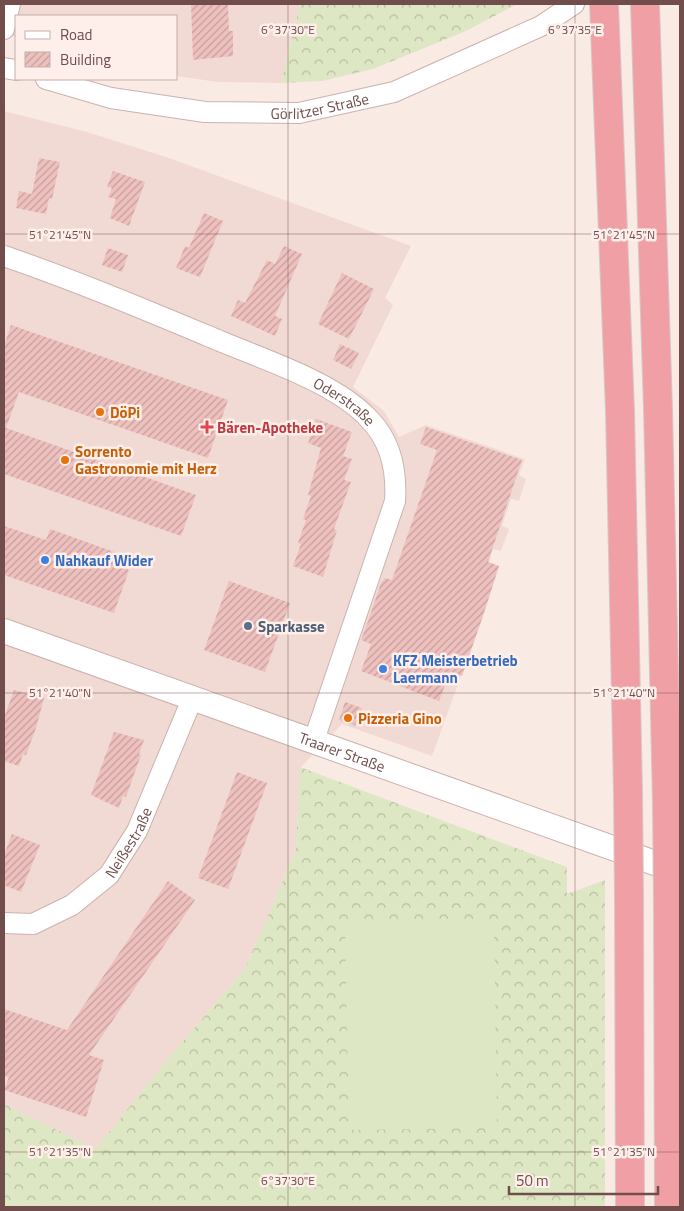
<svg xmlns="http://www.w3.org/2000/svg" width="684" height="1211" font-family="'Titillium Web',sans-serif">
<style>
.residential{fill:#f1dad3}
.forest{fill:url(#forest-crowns)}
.pitch{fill:#dee7c4}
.building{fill:url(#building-hatch)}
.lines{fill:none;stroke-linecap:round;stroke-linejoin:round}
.minor-casing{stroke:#cdb2af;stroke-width:22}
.tertiary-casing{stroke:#cdb2af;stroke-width:26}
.motorway-casing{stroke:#d4cac9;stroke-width:30}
.minor{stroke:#fff;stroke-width:20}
.tertiary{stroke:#fff;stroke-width:24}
.motorway{stroke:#f0a0a5;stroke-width:28}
.motorway-bridge-casing{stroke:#d4cac9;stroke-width:30;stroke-linecap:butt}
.motorway-bridge{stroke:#f0a0a5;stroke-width:28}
.ticks{fill:none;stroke:#714d4c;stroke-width:1;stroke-opacity:0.45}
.food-dot{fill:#e8710a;stroke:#feefea;stroke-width:2}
.health-dot{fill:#e0444e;stroke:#feefea;stroke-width:2}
.shop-dot{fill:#3f7fe0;stroke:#feefea;stroke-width:2}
.service-dot{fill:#5c6f8a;stroke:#feefea;stroke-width:2}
.labels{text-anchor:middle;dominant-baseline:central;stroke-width:5;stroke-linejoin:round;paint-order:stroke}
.street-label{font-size:15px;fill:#714d4c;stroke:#feefea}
.food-label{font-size:15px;font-weight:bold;fill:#c56008;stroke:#feefea;text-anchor:start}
.health-label{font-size:15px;font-weight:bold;fill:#be3a42;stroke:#feefea;text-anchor:start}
.shop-label{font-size:15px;font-weight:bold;fill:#366cbe;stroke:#feefea;text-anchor:start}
.service-label{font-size:15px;font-weight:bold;fill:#4e5e75;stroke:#feefea;text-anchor:start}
.ticks-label{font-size:12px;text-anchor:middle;fill:#714d4c;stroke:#feefea;stroke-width:5;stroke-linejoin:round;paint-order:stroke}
</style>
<defs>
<pattern id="forest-crowns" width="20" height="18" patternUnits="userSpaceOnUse" patternTransform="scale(1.25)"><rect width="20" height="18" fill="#dee7c4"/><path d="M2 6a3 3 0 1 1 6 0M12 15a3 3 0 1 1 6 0" fill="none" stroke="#b8bda1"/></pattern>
<pattern id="building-hatch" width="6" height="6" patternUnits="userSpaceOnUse" patternTransform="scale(1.25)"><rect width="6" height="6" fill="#eec1be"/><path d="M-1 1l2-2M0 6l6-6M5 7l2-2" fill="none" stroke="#c59f9d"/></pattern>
</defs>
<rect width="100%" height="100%" fill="#faeae4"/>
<!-- residential -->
<path class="residential" d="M 4,4 L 300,4 L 281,83 L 218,82 L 176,76 L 176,16 L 16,16 L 16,37 L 4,34 Z
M 4,111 L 87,132 L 169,158 L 411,246 L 385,298 L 393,305 L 353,387 L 384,411 L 399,437 L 426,425 L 525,459 L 519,475 L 526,479 L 519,501 L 511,499 L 502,526 L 509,529 L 501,551 L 493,549 L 489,562 L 499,566 L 488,601 L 432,756 L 342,724 L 301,767 L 296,850 L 245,969 L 156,1073 L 96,1150 L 4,1104 Z"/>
<!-- forest -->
<path class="forest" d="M 300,4 L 517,4 L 466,31 L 373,69 L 322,81 L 281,83 Z
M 300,767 L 567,867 L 567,894 L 605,880 L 605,1207 L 4,1207 L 4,1104 L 96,1149 L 156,1073 L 245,969 L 296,850 Z"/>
<!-- pitch -->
<path class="pitch" d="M 494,919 L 497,1128 L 349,1130 L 345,920 Z"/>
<!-- building -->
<path class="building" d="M 191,4 L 228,4 L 229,31 L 233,31 L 233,56 L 193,60 Z
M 39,158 L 60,162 L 52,199 L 49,198 L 46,214 L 16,208 L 19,191 L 32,194 Z
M 113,171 L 145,182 L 129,226 L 110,218 L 116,199 L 108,197 L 112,188 L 107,187 Z
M 204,213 L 223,221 L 200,277 L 176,268 L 185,246 L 189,248 Z
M 284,246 L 302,254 L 275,316 L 282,319 L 275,336 L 231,316 L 238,300 L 245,303 L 267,260 L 275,264 Z
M 108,248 L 128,255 L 122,272 L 102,265 Z
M 342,273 L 374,289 L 349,339 L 318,324 Z
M 11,325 L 228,400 L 208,458 L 19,392 L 6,428 L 196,495 L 181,536 L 4,474 L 4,346 Z
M 340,344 L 359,353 L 351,369 L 333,360 Z
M 316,419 L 352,432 L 343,456 L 352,459 L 344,480 L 351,482 L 334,529 L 337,530 L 323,577 L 293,566 L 301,544 L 298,543 L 306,520 L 303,519 L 311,496 L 308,495 L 321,448 L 308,443 Z
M 426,427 L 522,460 L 488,562 L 499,566 L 482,619 L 462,676 L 450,672 L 439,701 L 361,671 L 371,644 L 361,640 L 367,624 L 381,583 L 385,578 L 392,580 L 437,450 L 420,444 Z
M 4,526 L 46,540 L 50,529 L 120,554 L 116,565 L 129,570 L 114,613 L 4,575 Z
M 229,581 L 290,603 L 265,672 L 204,650 Z
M 14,690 L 44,698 L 36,728 L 26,755 L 23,754 L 19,766 L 4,761 L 4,718 Z
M 345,702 L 362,708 L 355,726 L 339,720 Z
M 114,732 L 144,740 L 139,754 L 141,755 L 126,797 L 123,796 L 119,808 L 91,795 Z
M 237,772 L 267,783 L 228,889 L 198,878 Z
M 12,834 L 40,845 L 21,892 L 4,885 L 4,855 Z
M 168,881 L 195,900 L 89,1055 L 104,1060 L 86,1117 L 4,1090 L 9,1077 L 4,1076 L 4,1009 L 67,1030 Z"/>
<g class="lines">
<defs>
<g id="minor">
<path d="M 4,29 L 10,4"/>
<path d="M 4,68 L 16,70"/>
<path id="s1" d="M 46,79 L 111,98 L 205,112 L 299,113 L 394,92 L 541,26 L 574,4"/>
<path id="s2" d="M 4,256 C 77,281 148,311 220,341 C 265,360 337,383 370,420 C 391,442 397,471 395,501 L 314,740"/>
<path id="s3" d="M 4,923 L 33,924 L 72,905 L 109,875 L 137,831 L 193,697"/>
</g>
<g id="tertiary">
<path id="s4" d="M 4,631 L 680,872"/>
</g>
<path id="motorway" d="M 604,4 L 620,411 L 628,793
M 645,4 L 658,409 L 667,804
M 629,899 L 630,1207
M 668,908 L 669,1207"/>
</defs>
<!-- minor casing -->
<use href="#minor" class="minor-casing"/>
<!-- tertiary casing -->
<use href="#tertiary" class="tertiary-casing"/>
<!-- motorway casing -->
<use href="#motorway" class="motorway-casing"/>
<!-- minor -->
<use href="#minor" class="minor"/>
<!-- tertiary -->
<use href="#tertiary" class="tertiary"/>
<!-- motorway -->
<use href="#motorway" class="motorway"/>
<defs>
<path id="motorway-bridge" d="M 628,793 L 629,899
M 667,804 L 668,908"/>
</defs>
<!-- motorway-bridge casing -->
<use href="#motorway-bridge" class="motorway-bridge-casing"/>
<!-- motorway-bridge -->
<use href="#motorway-bridge" class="motorway-bridge"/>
</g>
<!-- ticks -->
<path class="ticks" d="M 288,4 L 288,1207M 575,4 L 575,1207M 4,234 L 680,234M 4,693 L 680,693M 4,1152 L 680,1152"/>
<!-- markers -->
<g class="food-dot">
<circle cx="100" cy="412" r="5"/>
<circle cx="65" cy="460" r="5"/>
<circle cx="348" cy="718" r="5"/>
</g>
<path class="health-dot" d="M204.5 419.5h5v5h5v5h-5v5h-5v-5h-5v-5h5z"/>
<g class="shop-dot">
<circle cx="45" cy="560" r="5"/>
<circle cx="383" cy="669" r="5"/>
</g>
<circle class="service-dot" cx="248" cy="626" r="5"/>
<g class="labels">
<!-- street labels -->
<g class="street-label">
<text stroke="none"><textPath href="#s1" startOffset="278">Görlitzer Straße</textPath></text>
<text stroke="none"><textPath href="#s2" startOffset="371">Oderstraße</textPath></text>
<text stroke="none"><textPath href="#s4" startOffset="359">Traarer Straße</textPath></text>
<text stroke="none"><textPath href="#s3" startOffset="158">Neißestraße</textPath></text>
</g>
<!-- food labels -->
<g class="food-label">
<text x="110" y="412">DöPi</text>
<text x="75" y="451">Sorrento<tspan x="75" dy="17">Gastronomie mit Herz</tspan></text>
<text x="358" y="718">Pizzeria Gino</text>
</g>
<!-- health labels -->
<g class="health-label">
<text x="217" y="427">Bären-Apotheke</text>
</g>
<!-- shop labels -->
<g class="shop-label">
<text x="55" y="560">Nahkauf Wider</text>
<text x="393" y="660">KFZ Meisterbetrieb<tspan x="393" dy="17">Laermann</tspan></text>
</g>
<!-- service labels -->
<g class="service-label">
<text x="258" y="626">Sparkasse</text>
</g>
</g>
<g class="ticks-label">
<text x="288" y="34">6°37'30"E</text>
<text x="575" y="34">6°37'35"E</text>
<text x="60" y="239">51°21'45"N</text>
<text x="624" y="239">51°21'45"N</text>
<text x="60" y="697">51°21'40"N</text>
<text x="624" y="697">51°21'40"N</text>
<text x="60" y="1156">51°21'35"N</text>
<text x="624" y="1156">51°21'35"N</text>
<text x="288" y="1185">6°37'30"E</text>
</g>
<!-- border -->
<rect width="684" height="1211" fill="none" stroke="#714d4c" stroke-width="10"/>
<!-- legend -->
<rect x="15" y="15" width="162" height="65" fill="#feefea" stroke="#c6aeab"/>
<rect x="25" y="31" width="25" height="8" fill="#ffffff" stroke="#c6aeab"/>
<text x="60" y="40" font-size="15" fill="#714d4c">Road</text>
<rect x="25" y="52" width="25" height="15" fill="url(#building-hatch)" stroke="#c6aeab"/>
<text x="60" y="65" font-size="15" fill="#714d4c">Building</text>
<!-- scale -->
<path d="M509 1186v8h149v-8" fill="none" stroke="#714d4c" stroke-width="2.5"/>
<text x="516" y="1186" font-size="15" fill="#714d4c" stroke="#feefea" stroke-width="4" paint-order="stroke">50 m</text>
</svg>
